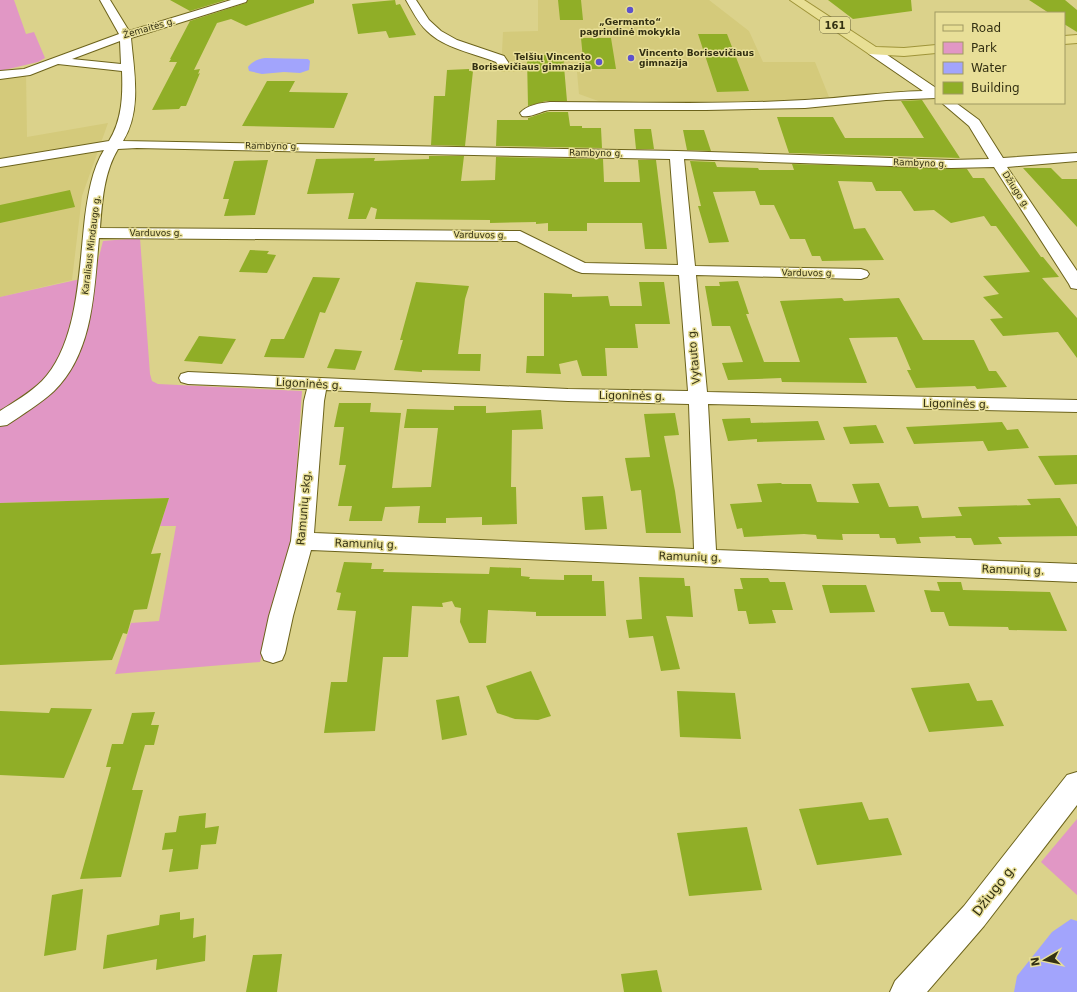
<svg xmlns="http://www.w3.org/2000/svg" width="1077" height="992" font-family="'DejaVu Sans',sans-serif">
<style>
.built{fill:#d4ca7b}
.green{fill:#e197c5}
.water{fill:#a2a4fc}
.building{fill:#90ae27}
.lines{fill:none;stroke-linecap:round;stroke-linejoin:round}
.minor-casing{stroke:#6c631b;stroke-width:2}
.major-casing{stroke:#9f9439;stroke-width:2}
.minor{fill:#fff;fill-rule:evenodd}
.major{fill:#e8df94;fill-rule:evenodd}
.poi-dot{fill:#5d52cb;stroke:#e8df98;stroke-width:1.5}
.labels{text-anchor:middle;dominant-baseline:central;stroke-width:3;stroke-linejoin:round;paint-order:stroke}
.far-poi-label{font-size:9px;font-weight:bold;fill:#343113;stroke:#e8df98}
.far-street-label{font-size:9px;fill:#343113;stroke:#e8df98}
.shield{fill:#e8df98;stroke:#6a653b;stroke-width:1}
.shield-label{font-size:10px;font-weight:bold;fill:#343113}
.street-label{font-size:11px;fill:#343113;stroke:#e8df98}
.near-street-label{font-size:13px;fill:#343113;stroke:#e8df98}
</style>
<rect width="100%" height="100%" fill="#dbd28b"/>
<!-- built -->
<path class="built" d="M 538,0 L 709,0 L 749,31 L 763,62 L 815,62 L 829,97 L 795,101 L 601,102 L 579,94 L 577,72 L 501,72 L 503,32 L 538,31 Z
M 26,72 L 27,137 L 108,123 L 82,196 L 72,280 L 0,297 L 0,75 Z"/>
<!-- green -->
<path class="green" d="M 0,0 L 14,0 L 26,34 L 34,32 L 45,58 L 38,62 L 0,71 Z
M 140,238 L 150,374 L 152,381 L 158,384 L 302,391 L 293,521 L 288,559 L 260,662 L 115,674 L 131,623 L 159,621 L 176,526 L 160,526 L 169,498 L 0,503 L 0,297 L 94,276 L 103,241 Z
M 1077,819 L 1077,895 L 1041,862 Z"/>
<!-- water -->
<path class="water" d="M 265,58 L 308,59 L 310,61 L 309,70 L 300,73 L 284,72 L 262,74 L 249,71 L 248,67 C 253,61 258,59 265,58 Z
M 1071,919 L 1077,921 L 1077,992 L 1014,992 L 1017,976 L 1052,932 Z"/>
<!-- building -->
<path class="building" d="M 170,0 L 226,0 L 190,11 Z
M 248,0 L 314,0 L 314,3 L 246,26 L 231,19 L 217,23 L 194,70 L 200,69 L 198,74 L 200,73 L 186,106 L 181,106 L 179,109 L 152,110 L 177,62 L 169,62 L 171,59 L 170,59 L 190,21 L 246,3 Z
M 395,0 L 396,5 L 400,4 L 416,35 L 389,38 L 386,31 L 358,34 L 352,4 Z
M 558,0 L 581,0 L 583,20 L 560,20 Z
M 828,0 L 911,0 L 912,11 L 853,19 Z
M 1029,0 L 1065,0 L 1077,10 L 1077,32 L 1064,24 L 1064,13 L 1049,13 Z
M 698,34 L 727,34 L 749,91 L 717,92 Z
M 581,38 L 611,38 L 616,69 L 584,69 Z
M 531,55 L 563,55 L 567,101 L 546,101 L 528,106 L 527,57 L 531,57 Z
M 469,69 L 469,71 L 473,71 L 465,146 L 431,145 L 434,96 L 445,96 L 447,70 Z
M 267,81 L 295,81 L 289,92 L 348,93 L 334,128 L 242,126 Z
M 922,100 L 960,158 L 789,153 L 777,117 L 833,117 L 845,138 L 924,138 L 901,101 Z
M 547,112 L 568,112 L 570,126 L 582,126 L 582,128 L 601,128 L 602,148 L 496,146 L 497,120 L 528,120 L 528,118 Z
M 634,129 L 651,129 L 654,149 L 636,149 Z
M 683,130 L 704,130 L 711,151 L 687,150 Z
M 429,156 L 464,156 L 461,181 L 495,180 L 496,157 L 603,159 L 604,182 L 640,182 L 638,160 L 656,160 L 667,249 L 645,249 L 642,223 L 587,223 L 587,231 L 548,231 L 548,223 L 536,224 L 536,222 L 490,223 L 490,220 L 375,219 L 377,209 L 371,207 L 366,219 L 348,219 L 354,193 L 307,194 L 316,159 L 375,158 L 374,161 L 429,159 Z
M 268,160 L 255,215 L 224,216 L 229,199 L 223,199 L 234,161 Z
M 690,161 L 715,162 L 717,167 L 758,168 L 759,170 L 794,170 L 792,164 L 967,169 L 973,178 L 984,178 L 1041,257 L 1043,257 L 1059,277 L 1042,278 L 1077,318 L 1077,358 L 1058,332 L 1003,336 L 990,319 L 1003,318 L 983,297 L 999,294 L 983,276 L 1030,272 L 996,226 L 991,226 L 984,216 L 951,223 L 934,210 L 914,211 L 901,191 L 876,191 L 872,182 L 838,181 L 854,229 L 865,228 L 884,260 L 822,261 L 820,256 L 812,256 L 805,239 L 790,239 L 774,205 L 760,205 L 755,191 L 713,192 L 729,242 L 709,243 L 698,206 L 701,206 Z
M 1023,168 L 1051,168 L 1062,179 L 1077,179 L 1077,227 Z
M 70,190 L 75,207 L 0,223 L 0,205 Z
M 250,250 L 269,251 L 267,254 L 276,255 L 267,273 L 239,272 Z
M 313,277 L 340,278 L 325,313 L 320,312 L 304,358 L 264,357 L 271,339 L 284,339 Z
M 738,281 L 749,314 L 746,314 L 764,362 L 800,362 L 780,301 L 842,298 L 844,301 L 899,298 L 923,340 L 974,340 L 989,371 L 996,371 L 1007,387 L 977,389 L 975,386 L 916,388 L 907,370 L 911,370 L 897,337 L 849,338 L 867,383 L 782,382 L 781,378 L 728,380 L 722,363 L 743,362 L 730,326 L 712,326 L 705,286 L 720,286 L 719,282 Z
M 416,282 L 469,286 L 465,299 L 458,354 L 481,354 L 480,371 L 422,370 L 422,372 L 394,370 L 403,340 L 400,340 Z
M 639,282 L 664,282 L 670,324 L 635,324 L 638,348 L 605,348 L 607,376 L 582,376 L 577,360 L 559,364 L 561,374 L 526,373 L 527,356 L 544,356 L 544,293 L 572,294 L 572,297 L 608,296 L 610,306 L 642,306 Z
M 199,336 L 236,339 L 222,364 L 184,361 Z
M 335,349 L 362,351 L 355,370 L 327,368 Z
M 339,403 L 371,403 L 370,412 L 401,413 L 392,488 L 431,487 L 438,428 L 404,428 L 407,409 L 454,410 L 454,406 L 486,406 L 486,413 L 541,410 L 543,429 L 512,430 L 511,487 L 516,487 L 517,524 L 482,525 L 482,517 L 446,518 L 446,523 L 418,523 L 420,506 L 385,507 L 382,521 L 349,521 L 352,506 L 338,506 L 346,465 L 339,465 L 344,427 L 334,427 Z
M 675,413 L 679,435 L 664,436 L 675,491 L 681,533 L 646,533 L 641,490 L 631,491 L 625,458 L 650,457 L 644,414 Z
M 750,418 L 751,423 L 818,421 L 825,440 L 757,442 L 757,439 L 728,441 L 722,419 Z
M 1002,422 L 1007,430 L 1018,429 L 1029,448 L 988,451 L 983,441 L 914,444 L 906,427 Z
M 876,425 L 884,443 L 850,444 L 843,427 Z
M 1077,455 L 1077,484 L 1055,485 L 1038,456 Z
M 781,483 L 782,484 L 811,484 L 817,502 L 859,503 L 852,484 L 879,483 L 889,507 L 918,506 L 922,518 L 962,516 L 958,507 L 1031,505 L 1027,499 L 1060,498 L 1077,527 L 1077,536 L 998,537 L 1002,544 L 974,545 L 971,538 L 956,538 L 955,536 L 919,537 L 921,543 L 897,544 L 895,538 L 880,538 L 879,534 L 842,534 L 843,540 L 817,539 L 816,535 L 804,534 L 744,537 L 742,528 L 737,529 L 730,504 L 762,502 L 757,484 Z
M 603,496 L 607,529 L 585,530 L 582,497 Z
M 169,498 L 151,554 L 161,553 L 147,609 L 134,610 L 127,634 L 123,633 L 112,660 L 0,665 L 0,503 Z
M 344,562 L 372,563 L 371,569 L 384,569 L 383,572 L 489,574 L 490,567 L 521,568 L 521,576 L 530,577 L 529,579 L 564,580 L 564,575 L 592,575 L 592,581 L 604,581 L 606,616 L 536,616 L 536,612 L 488,610 L 486,643 L 469,643 L 460,622 L 461,608 L 455,607 L 452,601 L 442,603 L 443,607 L 412,606 L 408,657 L 383,657 L 375,731 L 324,733 L 331,682 L 347,682 L 356,611 L 337,610 L 341,593 L 336,592 Z
M 639,577 L 684,578 L 685,586 L 690,586 L 693,617 L 666,616 L 680,669 L 661,671 L 653,636 L 629,638 L 626,620 L 642,619 Z
M 740,578 L 768,578 L 770,582 L 785,582 L 793,610 L 772,610 L 776,623 L 749,624 L 746,611 L 738,611 L 734,589 L 743,589 Z
M 937,582 L 961,582 L 963,590 L 1050,592 L 1067,631 L 1009,630 L 1008,627 L 949,626 L 944,612 L 931,612 L 924,590 L 940,591 Z
M 822,585 L 866,585 L 875,612 L 830,613 Z
M 531,671 L 551,716 L 538,720 L 515,719 L 497,713 L 486,686 Z
M 969,683 L 977,701 L 992,700 L 1004,726 L 929,732 L 911,688 Z
M 677,691 L 735,693 L 741,739 L 680,737 Z
M 459,696 L 467,735 L 442,740 L 436,700 Z
M 51,708 L 92,709 L 64,778 L 0,775 L 0,711 L 49,713 Z
M 155,712 L 151,725 L 159,725 L 154,745 L 145,745 L 132,790 L 143,790 L 121,877 L 80,879 L 111,767 L 106,767 L 112,744 L 123,744 L 132,713 Z
M 862,802 L 869,820 L 888,818 L 902,855 L 817,865 L 799,809 Z
M 206,813 L 205,828 L 219,826 L 216,844 L 201,845 L 198,869 L 169,872 L 173,849 L 162,850 L 165,833 L 176,832 L 179,816 Z
M 747,827 L 762,890 L 689,896 L 677,833 Z
M 83,889 L 76,950 L 44,956 L 52,895 Z
M 180,912 L 180,920 L 194,918 L 193,938 L 206,935 L 205,961 L 156,970 L 157,959 L 103,969 L 107,935 L 159,925 L 160,915 Z
M 282,954 L 277,992 L 246,992 L 253,955 Z
M 657,970 L 662,992 L 624,992 L 621,974 Z"/>
<g class="lines">
<defs>
<path id="minor" d="M 100,0 L 110,0 L 129,31 L 231,0 L 247,0 L 246,2 L 131,38 C 134,72 142,110 123,141 L 677,151 L 951,160 L 989,159 L 969,126 L 942,103 L 956,103 L 979,120 L 1003,158 L 1077,153 L 1077,161 L 1007,167 L 1077,271 L 1077,289 L 1071,288 L 1069,284 L 994,167 L 951,168 L 684,159 L 695,266 L 861,269 L 867,271 L 869,274 L 867,277 L 861,279 L 696,275 L 707,392 L 1077,400 L 1077,412 L 708,404 L 716,550 L 1077,564 L 1077,582 L 311,550 L 293,616 L 285,653 L 282,660 L 273,663 L 264,660 L 261,653 L 269,616 L 291,541 L 304,401 L 307,389 L 188,384 L 181,382 L 179,378 L 181,374 L 188,372 L 568,389 L 688,391 L 679,275 L 582,273 L 576,271 L 517,241 L 99,238 C 94,289 94,352 54,391 C 40,404 23,414 7,425 L 0,426 L 0,411 C 14,402 30,393 42,381 C 79,343 79,267 85,217 C 88,195 92,169 104,150 L 0,167 L 0,159 L 109,141 C 122,120 123,96 122,71 L 58,64 L 30,75 L 0,79 L 0,71 L 24,69 L 119,34 ZM 120,41 L 121,64 L 72,59 ZM 137,148 L 670,159 L 678,265 L 585,263 L 520,231 L 100,228 C 102,202 104,172 118,149 ZM 326,390 L 568,401 L 689,404 L 694,549 L 314,533 L 324,401 Z
M 406,0 L 416,0 L 429,20 L 441,31 L 457,40 L 504,56 L 510,65 L 508,68 L 500,68 L 496,62 C 473,53 444,48 427,31 C 418,23 412,10 406,0 Z
M 873,47 L 877,48 L 936,88 L 936,98 L 886,100 L 805,108 L 706,110 L 550,110 C 540,111 532,118 522,116 L 520,113 C 527,105 540,103 550,102 C 635,102 720,105 805,100 C 844,98 883,92 923,91 L 869,54 L 867,51 L 869,48 Z
M 1077,772 L 1077,805 L 984,926 L 927,992 L 890,992 L 895,981 L 964,906 L 1067,775 Z"/>
<path id="major" d="M 790,0 L 804,0 L 876,47 L 904,48 L 936,45 L 936,53 L 904,56 L 869,54 Z
M 1077,35 L 1077,43 L 1064,44 L 1064,36 Z"/>
</defs>
<!-- minor casing -->
<use href="#minor" class="minor-casing"/>
<!-- major casing -->
<use href="#major" class="major-casing"/>
<!-- minor -->
<use href="#minor" class="minor"/>
<!-- major -->
<use href="#major" class="major"/>
</g>
<!-- markers -->
<g class="poi-dot">
<circle cx="630" cy="10" r="4"/>
<circle cx="631" cy="58" r="4"/>
<circle cx="599" cy="62" r="4"/>
</g>
<g class="labels">
<!-- far-poi labels -->
<g class="far-poi-label">
<text x="630" y="22">„Germanto“<tspan x="630" dy="10">pagrindinė mokykla</tspan></text>
<text x="639" y="53" text-anchor="start">Vincento Borisevičiaus<tspan x="639" dy="10">gimnazija</tspan></text>
<text x="591" y="57" text-anchor="end">Telšių Vincento<tspan x="591" dy="10">Borisevičiaus gimnazija</tspan></text>
</g>
<!-- far-street labels -->
<g class="far-street-label">
<text transform="translate(149 28) rotate(-16)">Žemaitės g.</text>
<text transform="translate(272 146) rotate(1)">Rambyno g.</text>
<text transform="translate(596 153) rotate(1)">Rambyno g.</text>
<text transform="translate(920 163) rotate(2)">Rambyno g.</text>
<text transform="translate(1016 190) rotate(57)">Džiugo g.</text>
<text x="156" y="233">Varduvos g.</text>
<text transform="translate(480 235) rotate(1)">Varduvos g.</text>
<text transform="translate(91 245) rotate(-83)">Karaliaus Mindaugo g.</text>
<text transform="translate(808 273) rotate(1)">Varduvos g.</text>
</g>
<!-- shield labels -->
<rect class="shield" x="820" y="17" width="30" height="16" rx="3"/>
<g class="shield-label">
<text x="835" y="25">161</text>
</g>
<!-- street labels -->
<g class="street-label">
<text transform="translate(694 356) rotate(-95)">Vytauto g.</text>
<text transform="translate(309 384) rotate(3)">Ligoninės g.</text>
<text transform="translate(632 396) rotate(1)">Ligoninės g.</text>
<text transform="translate(956 404) rotate(1)">Ligoninės g.</text>
<text transform="translate(304 508) rotate(-85)">Ramunių skg.</text>
<text transform="translate(366 544) rotate(2)">Ramunių g.</text>
<text transform="translate(690 557) rotate(2)">Ramunių g.</text>
<text transform="translate(1013 570) rotate(2)">Ramunių g.</text>
</g>
<!-- near-street labels -->
<g class="near-street-label">
<text transform="translate(994 890) rotate(-52)">Džiugo g.</text>
</g>
</g>
<!-- legend -->
<rect x="935" y="12" width="130" height="92" fill="#e8df98" stroke="#a09963"/>
<rect x="943" y="25" width="20" height="6" fill="#e8df94" stroke="#a09963"/>
<text x="971" y="32" font-size="12" fill="#343113">Road</text>
<rect x="943" y="42" width="20" height="12" fill="#e197c5" stroke="#a09963"/>
<text x="971" y="52" font-size="12" fill="#343113">Park</text>
<rect x="943" y="62" width="20" height="12" fill="#a2a4fc" stroke="#a09963"/>
<text x="971" y="72" font-size="12" fill="#343113">Water</text>
<rect x="943" y="82" width="20" height="12" fill="#90ae27" stroke="#a09963"/>
<text x="971" y="92" font-size="12" fill="#343113">Building</text>
<!-- north arrow -->
<g transform="translate(1045 960) rotate(261)" stroke="#e8df98" stroke-width="3" paint-order="stroke">
<path d="M0-3L7 15L0 10L-7 15Z" fill="#343113"/>
<text y="-6" font-size="11" font-weight="bold" text-anchor="middle" fill="#343113">N</text>
</g>
</svg>
